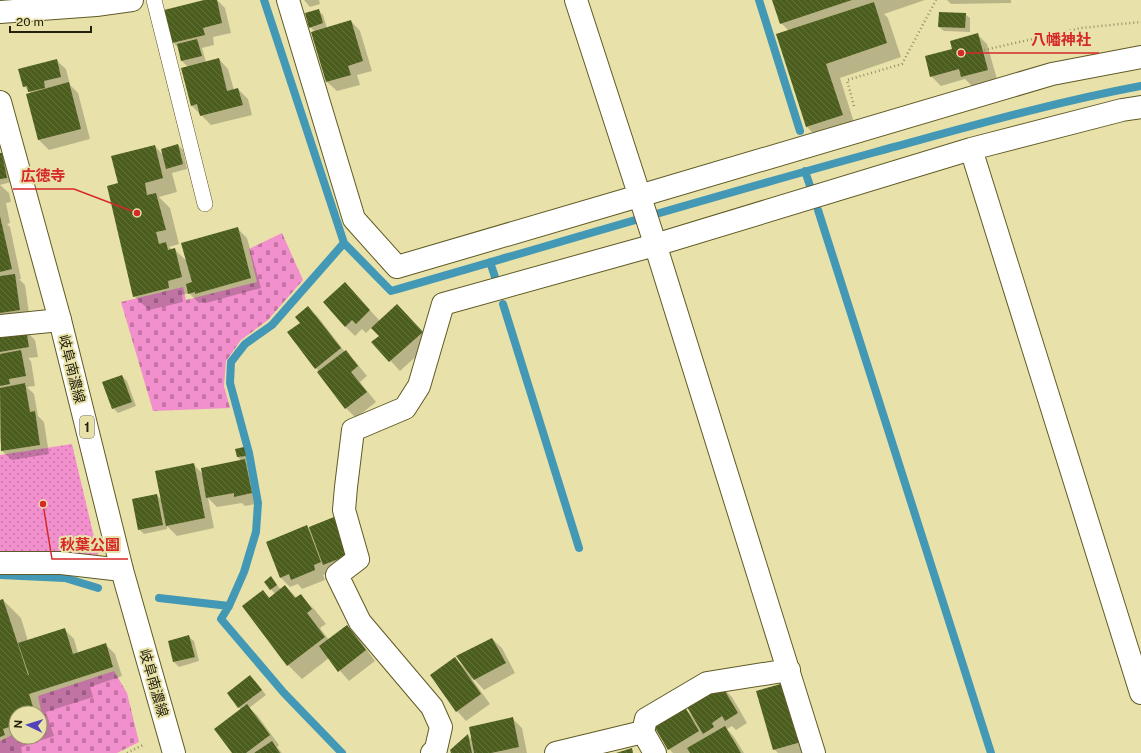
<svg xmlns="http://www.w3.org/2000/svg" width="1141" height="753" font-family="'Public Sans','Noto Sans JP',sans-serif">
<style>
.cemetery{fill:url(#cemetery-stones)}
.park{fill:url(#park-dots)}
.shadow{fill:#0003;fill-rule:evenodd}
.lines{fill:none;stroke-linecap:round;stroke-linejoin:round}
.stream{stroke:#4298b5;stroke-width:8}
.building{fill:url(#building-back-hatch)}
.lane-casing{stroke:#605a26;stroke-width:16}
.street-casing{stroke:#605a26;stroke-width:24}
.primary-casing{stroke:#605a26;stroke-width:24}
.path{stroke:#928e65;stroke-width:2.5;stroke-dasharray:1 3;stroke-linecap:butt}
.lane{stroke:#fff;stroke-width:15}
.street{stroke:#fff;stroke-width:22}
.primary{stroke:#fff;stroke-width:22}
.labels{text-anchor:middle;dominant-baseline:central;stroke-width:4;stroke-linejoin:round;paint-order:stroke}
.shield{fill:#e8e2aa;stroke:#5f5b3b;stroke-width:1}
.shield-label{font-size:13px;font-weight:bold;fill:#24210b}
.street-label{font-size:14px;fill:#24210b;stroke:#e8e2aa}
.leader{fill:none;stroke:#d62828;stroke-width:1.5}
.callout-dot{fill:#d62828;stroke:#e8e2aa;stroke-width:1.5}
.callout-label{font-size:15px;text-anchor:middle;font-weight:bold;fill:#d62828;stroke:#e8e2aa;stroke-width:4;stroke-linejoin:round;paint-order:stroke}
</style>
<defs>
<pattern id="cemetery-stones" width="16" height="16" patternUnits="userSpaceOnUse"><rect width="16" height="16" fill="#f290cd"/><path d="M2 7V4a2 2 0 0 1 4 0v3zM10 15v-3a2 2 0 0 1 4 0v3z" fill="#c475a5"/></pattern>
<pattern id="park-dots" width="8" height="8" patternUnits="userSpaceOnUse"><rect width="8" height="8" fill="#f290cd"/><path d="M2 2h.1M6 6h.1" fill="none" stroke="#c475a5" stroke-width="1.8" stroke-linecap="round"/></pattern>
<pattern id="building-back-hatch" width="6" height="6" patternUnits="userSpaceOnUse"><rect width="6" height="6" fill="#4c5e1d"/><path d="M-1 5l2 2M0 0l6 6M5-1l2 2" fill="none" stroke="#63713c"/></pattern>
</defs>
<rect width="100%" height="100%" fill="#e8e2aa"/>
<!-- cemetery -->
<path class="cemetery" d="M 282,233 L 303,280 L 268,320 L 241,340 L 226,361 L 224,386 L 230,408 L 153,411 L 121,302 L 183,287 L 186,300 L 257,282 L 249,249 Z
M 114,671 L 127,693 L 139,742 L 117,753 L 0,753 L 0,741 L 16,733 L 16,737 L 40,737 L 40,722 L 43,720 L 38,696 Z"/>
<!-- park -->
<path class="park" d="M 72,444 L 98,554 L 94,561 L 0,553 L 0,455 Z"/>
<!-- shadow -->
<path class="shadow" d="M 208,0 L 217,0 L 225,8 L 231,33 L 213,37 L 214,45 L 202,48 L 206,62 L 219,59 L 228,69 L 234,90 L 238,89 L 248,99 L 252,115 L 211,125 L 192,106 L 188,67 L 182,61 L 179,49 L 173,42 Z
M 304,0 L 319,0 L 320,4 L 310,7 Z
M 773,0 L 925,0 L 884,14 L 888,18 L 901,57 L 840,78 L 856,129 L 821,141 L 807,127 L 789,31 L 781,23 Z
M 947,0 L 1011,0 L 1011,3 L 951,4 Z
M 318,10 L 323,15 L 327,28 L 351,21 L 360,31 L 372,71 L 357,75 L 360,85 L 337,91 L 327,82 L 315,32 L 310,27 Z
M 965,14 L 970,18 L 970,32 L 944,31 L 939,27 Z
M 978,35 L 987,44 L 997,79 L 972,86 L 965,79 L 941,86 L 931,76 L 953,50 Z
M 56,60 L 66,69 L 70,85 L 78,93 L 90,139 L 49,150 L 39,140 L 27,95 L 31,93 L 24,86 Z
M 178,145 L 183,150 L 187,169 L 172,173 L 177,192 L 159,197 L 170,208 L 179,244 L 169,247 L 173,250 L 175,250 L 188,262 L 237,228 L 247,238 L 261,288 L 206,303 L 204,302 L 199,303 L 189,293 L 182,295 L 183,302 L 149,310 L 134,296 L 119,184 L 155,146 L 163,155 Z
M 0,154 L 1,154 L 6,158 L 11,182 L 0,185 L 9,193 L 11,202 L 6,203 L 10,223 L 7,224 L 10,227 L 21,279 L 19,279 L 25,285 L 30,320 L 0,323 Z
M 354,293 L 380,321 L 397,305 L 432,342 L 400,371 L 373,342 L 380,336 L 372,327 L 366,333 L 362,329 L 355,336 L 345,326 Z
M 308,307 L 318,317 L 345,352 L 355,361 L 367,376 L 360,382 L 376,402 L 356,418 L 346,408 L 316,368 Z
M 25,330 L 35,340 L 38,357 L 28,358 L 31,361 L 35,386 L 27,387 L 34,394 L 38,416 L 44,422 L 49,454 L 12,460 L 2,451 L 0,438 L 0,335 Z
M 122,376 L 127,381 L 136,406 L 118,413 L 113,408 Z
M 244,448 L 249,453 L 250,460 L 245,461 L 254,470 L 261,503 L 245,506 L 242,503 L 217,507 L 208,498 L 214,528 L 177,536 L 167,526 L 167,529 L 144,534 L 139,529 L 157,495 L 162,500 L 193,464 L 203,474 L 241,461 L 238,457 Z
M 334,519 L 344,528 L 358,565 L 323,575 L 325,580 L 302,589 L 298,584 L 290,587 L 281,578 L 307,527 L 309,528 Z
M 265,582 L 275,582 L 281,590 L 285,586 L 297,598 L 301,596 L 315,610 L 326,624 L 320,628 L 329,640 L 347,626 L 357,636 L 375,661 L 349,681 L 329,658 L 302,679 L 288,665 L 263,591 L 270,598 L 275,594 Z
M 3,600 L 21,618 L 28,641 L 64,629 L 74,639 L 78,653 L 105,644 L 115,654 L 122,676 L 90,687 L 93,697 L 46,712 L 54,736 L 21,747 L 22,753 L 0,753 L 0,601 ZM 16,713 L 40,713 L 40,737 L 16,737 Z
M 189,637 L 194,641 L 199,661 L 179,667 L 174,662 L 169,642 Z
M 492,639 L 502,648 L 515,673 L 484,690 L 473,678 L 472,679 L 490,704 L 466,721 L 457,711 L 455,658 L 465,668 Z
M 255,681 L 266,695 L 249,708 L 257,715 L 279,745 L 277,747 L 282,753 L 233,753 L 241,710 L 228,693 Z
M 784,684 L 805,753 L 778,753 L 774,749 Z
M 722,687 L 732,697 L 747,723 L 736,730 L 732,726 L 727,729 L 734,737 L 744,753 L 691,753 L 691,752 L 689,753 L 673,753 L 669,749 L 655,726 L 685,708 L 693,717 Z
M 513,719 L 522,728 L 527,753 L 452,753 L 468,736 L 473,740 Z"/>
<g class="lines">
<!-- stream -->
<path class="stream" d="M 264,0 L 344,243 L 391,291 C 551,245 711,197 872,153 C 961,129 1050,103 1141,86
M 759,0 L 800,131
M 805,171 L 810,186
M 818,210 L 991,753
M 490,262 L 496,280
M 503,304 L 579,548
M 0,575 L 65,578 L 98,588
M 159,598 L 229,606
M 342,753 L 284,693 L 221,619 L 229,606 L 244,572 L 256,532 L 258,503 L 249,453 L 230,383 L 231,362 L 245,344 L 272,325 L 344,243"/>
</g>
<!-- building -->
<path class="building" d="M 204,0 L 217,0 L 222,23 L 203,28 L 205,35 L 172,43 L 164,10 Z
M 772,0 L 852,0 L 780,24 Z
M 874,2 L 887,43 L 826,64 L 843,115 L 806,127 L 776,34 Z
M 319,9 L 323,23 L 309,28 L 305,13 Z
M 939,12 L 966,13 L 965,28 L 938,27 Z
M 351,20 L 363,61 L 348,66 L 351,75 L 326,82 L 311,32 Z
M 978,33 L 988,70 L 961,77 L 959,69 L 930,77 L 925,56 L 952,49 L 950,41 Z
M 197,39 L 202,56 L 181,61 L 177,44 Z
M 219,58 L 227,91 L 238,88 L 243,105 L 200,116 L 197,104 L 191,106 L 181,68 Z
M 57,59 L 61,77 L 44,81 L 45,88 L 28,92 L 27,86 L 23,87 L 18,69 Z
M 69,82 L 81,129 L 38,140 L 26,94 Z
M 178,144 L 183,164 L 166,169 L 161,149 Z
M 155,145 L 163,178 L 145,183 L 147,195 L 156,193 L 166,230 L 156,232 L 159,244 L 166,242 L 168,250 L 175,248 L 182,277 L 168,281 L 169,288 L 133,297 L 107,186 L 118,183 L 111,156 Z
M 0,153 L 2,153 L 7,178 L 0,179 Z
M 0,216 L 12,269 L 0,272 Z
M 238,227 L 251,278 L 195,294 L 195,292 L 188,294 L 186,284 L 192,282 L 181,243 Z
M 15,274 L 20,310 L 0,313 L 0,276 Z
M 345,282 L 370,310 L 356,324 L 352,320 L 345,327 L 323,302 Z
M 397,304 L 423,332 L 389,362 L 371,342 L 379,336 L 371,328 Z
M 308,306 L 341,348 L 315,369 L 287,332 L 300,323 L 295,317 Z
M 26,329 L 29,347 L 0,352 L 0,334 Z
M 21,350 L 26,376 L 9,379 L 10,384 L 0,386 L 0,354 Z
M 346,350 L 358,366 L 351,372 L 367,392 L 345,409 L 317,372 Z
M 122,375 L 132,402 L 112,409 L 102,382 Z
M 25,383 L 30,412 L 35,411 L 40,445 L 1,451 L 0,388 Z
M 244,447 L 246,456 L 237,457 L 235,449 Z
M 245,459 L 252,493 L 234,497 L 234,493 L 206,498 L 201,468 Z
M 194,463 L 205,518 L 166,526 L 155,471 Z
M 157,494 L 163,525 L 138,530 L 132,499 Z
M 334,517 L 349,555 L 323,565 L 309,527 Z
M 307,525 L 321,562 L 314,565 L 315,570 L 291,580 L 289,574 L 280,578 L 266,542 Z
M 271,576 L 277,585 L 270,590 L 264,582 Z
M 285,585 L 295,598 L 301,594 L 312,609 L 307,613 L 325,637 L 287,666 L 242,606 L 263,590 L 269,598 Z
M 3,599 L 28,675 L 29,675 L 18,643 L 65,628 L 73,654 L 106,643 L 113,667 L 29,694 L 35,713 L 16,713 L 16,725 L 3,729 L 5,735 L 0,737 L 0,600 Z
M 347,625 L 366,650 L 338,672 L 319,646 Z
M 189,635 L 195,657 L 173,662 L 168,641 Z
M 492,638 L 506,663 L 474,680 L 456,656 Z
M 455,657 L 481,694 L 456,712 L 430,675 Z
M 250,675 L 262,690 L 238,708 L 227,693 Z
M 784,683 L 801,742 L 773,750 L 756,691 Z
M 722,686 L 738,713 L 725,721 L 722,716 L 712,723 L 714,727 L 703,734 L 687,707 Z
M 247,704 L 270,735 L 246,753 L 232,753 L 214,729 Z
M 685,707 L 699,731 L 668,750 L 654,726 Z
M 513,717 L 519,747 L 491,753 L 474,753 L 469,727 Z
M 725,726 L 741,753 L 690,753 L 687,748 Z
M 468,734 L 472,753 L 451,753 L 450,750 Z
M 272,741 L 280,753 L 254,753 Z
M 632,748 L 633,753 L 616,753 Z"/>
<g class="lines">
<defs>
<path id="lane" d="M 154,0 L 205,204"/>
<path id="street" d="M 288,0 L 354,219 L 397,267 L 639,196 L 1052,74 L 1141,57
M 576,0 L 652,234 L 814,753
M 0,12 L 96,5 L 132,0
M 971,149 L 1141,693
M 0,326 L 60,320
M 0,563 L 61,563 L 122,570
M 643,732 L 655,753
M 432,753 L 436,749 L 441,727 L 432,707 L 360,622 L 337,575 L 358,559 L 344,510 L 346,487 L 353,430 L 405,408 L 419,386 L 443,304 L 655,245 L 971,149 L 1122,110 L 1141,107
M 556,753 L 643,732 L 646,719 L 707,683 L 789,670"/>
<path id="primary" d="M 0,102 L 60,320 L 122,570 L 174,753"/>
</defs>
<!-- lane casing -->
<use href="#lane" class="lane-casing"/>
<!-- street casing -->
<use href="#street" class="street-casing"/>
<!-- primary casing -->
<use href="#primary" class="primary-casing"/>
<!-- path -->
<path class="path" d="M 984,50 L 1081,28 L 1141,22
M 854,106 L 847,80 L 902,64 L 936,0
M 127,753 L 145,744"/>
<!-- lane -->
<use href="#lane" class="lane"/>
<!-- street -->
<use href="#street" class="street"/>
<!-- primary -->
<use href="#primary" class="primary"/>
</g>
<g class="labels">
<!-- shield labels -->
<rect class="shield" x="80" y="416" width="14" height="22" rx="3"/>
<g class="shield-label">
<text x="87" y="427">1</text>
</g>
<!-- street labels -->
<g class="street-label">
<text transform="translate(72 369) rotate(76)">岐阜南濃線</text>
<text transform="translate(154 683) rotate(74)">岐阜南濃線</text>
</g>
</g>
<!-- callouts -->
<path class="leader" d="M961 53L1023 53H1099M137 213L74 189H13M43 504L52 559H128"/>
<g class="callout-dot">
<circle cx="961" cy="53" r="4"/>
<circle cx="137" cy="213" r="4"/>
<circle cx="43" cy="504" r="4"/>
</g>
<g class="callout-label">
<text x="1061" y="45">八幡神社</text>
<text x="43" y="181">広徳寺</text>
<text x="90" y="550">秋葉公園</text>
</g>
<!-- north arrow -->
<g transform="translate(28 725) rotate(274)"><circle r="19" fill="#e8e2aa" stroke="#9a956a"/>
<path d="M0-3L7 15L0 10L-7 15Z" fill="#5343ba"/>
<text y="-6" font-size="11" font-weight="bold" text-anchor="middle" fill="#24210b">N</text>
</g>
<!-- scale -->
<path d="M10 26v6h81v-6" fill="none" stroke="#24210b" stroke-width="2"/>
<text x="16" y="26" font-size="12" fill="#24210b" stroke="#e8e2aa" stroke-width="3" paint-order="stroke">20 m</text>
</svg>
